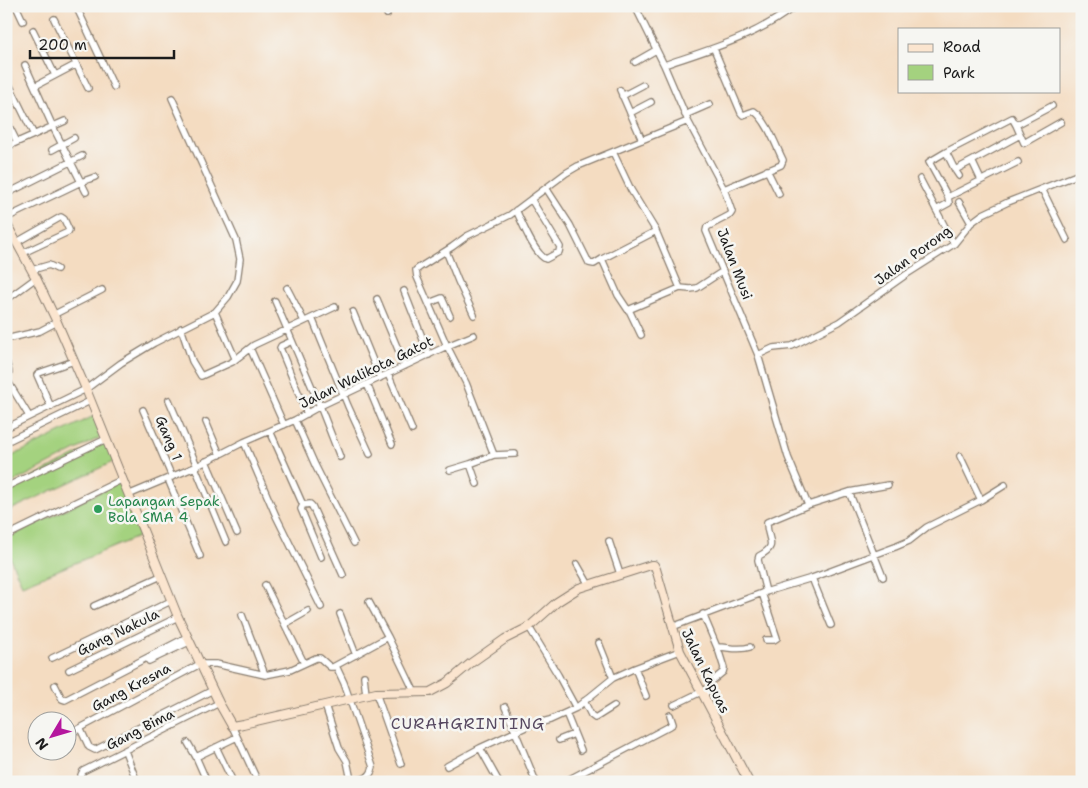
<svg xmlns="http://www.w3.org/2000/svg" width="1088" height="788" font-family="'Shantell Sans',sans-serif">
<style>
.green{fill:#a4d27f;stroke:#60774e}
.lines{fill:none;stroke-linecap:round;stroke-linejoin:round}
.street-casing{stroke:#887c6e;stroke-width:8}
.secondary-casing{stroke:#887c6e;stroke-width:10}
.street{stroke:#fff;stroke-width:5.5}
.secondary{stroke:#fbe5cf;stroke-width:8}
.leisure-dot{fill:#2e9e5b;stroke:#f6f6f2;stroke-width:2}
.labels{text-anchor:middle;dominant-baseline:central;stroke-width:5;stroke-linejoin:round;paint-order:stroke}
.street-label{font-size:14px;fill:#1c1c1c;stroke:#f6f6f2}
.leisure-label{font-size:14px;fill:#27864d;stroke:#f6f6f2;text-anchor:start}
.quarter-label{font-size:16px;letter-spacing:1px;fill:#574961;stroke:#f6f6f2}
</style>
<rect width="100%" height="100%" fill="#f6f6f2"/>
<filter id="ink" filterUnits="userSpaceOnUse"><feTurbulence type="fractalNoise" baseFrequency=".02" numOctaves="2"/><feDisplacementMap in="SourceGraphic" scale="10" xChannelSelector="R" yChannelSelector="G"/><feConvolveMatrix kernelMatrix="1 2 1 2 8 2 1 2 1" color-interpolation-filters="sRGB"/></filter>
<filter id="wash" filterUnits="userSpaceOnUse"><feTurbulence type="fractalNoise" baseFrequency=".0096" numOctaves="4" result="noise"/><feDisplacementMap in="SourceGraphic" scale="20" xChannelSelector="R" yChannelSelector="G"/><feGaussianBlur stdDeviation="1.12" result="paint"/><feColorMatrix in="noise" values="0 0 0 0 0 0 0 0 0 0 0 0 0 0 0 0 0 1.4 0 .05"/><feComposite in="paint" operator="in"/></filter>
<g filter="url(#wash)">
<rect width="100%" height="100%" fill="#f4dcc1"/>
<!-- green -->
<path class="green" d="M 94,416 L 103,436 L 6,486 L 6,459 Z
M 106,440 L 115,461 L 6,512 L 6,490 Z
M 120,482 L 140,536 L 22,585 L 6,549 L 6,539 Z"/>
</g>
<g filter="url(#ink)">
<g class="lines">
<defs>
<path id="street" d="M 16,6 L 23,21
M 76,6 L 114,87
M 385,6 L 387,14
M 635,6 L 664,65 L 688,121 L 724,189 L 732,212 L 730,215 L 707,227 L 706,231 L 758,355 L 788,457 L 808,505 L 767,522 C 766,540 780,545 759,556 L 758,560 L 766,592
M 54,19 L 88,88
M 33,30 L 55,75
M 714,49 L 741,113 L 743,115 L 754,111 C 767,120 776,146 783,160 L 781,165 L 724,189
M 635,62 L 656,50
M 664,65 C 711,49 755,37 795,6
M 6,78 L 34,135
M 35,86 L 75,65
M 620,90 L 642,140
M 622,96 L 643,85
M 630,113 L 651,102
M 685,115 L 710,104
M 6,120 L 17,142
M 1016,125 L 1024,143 L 1061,122
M 6,147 L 65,121
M 52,150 L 74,138
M 613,152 L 631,190 L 656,231 L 680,288
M 946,152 L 1012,118 L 1016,125 L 1052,106
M 972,161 L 1020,135
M 767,170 L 779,194
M 959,176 L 955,170 L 972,161 L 981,180
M 920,179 L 954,244
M 546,188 L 570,225 L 589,263 L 594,264 L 602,259
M 1042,189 L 1067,240
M 86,192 L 81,182 L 95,177
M 6,194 L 82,156
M 948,197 L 929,162 L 946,152 L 955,170
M 959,202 L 971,223
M 516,210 C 522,222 534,254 546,259 L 559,252 L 560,247 L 531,199
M 936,210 L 949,203 L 948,197 L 1018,162
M 6,218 L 81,182 L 53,127 L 25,65
M 656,231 L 602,259 L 618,295 L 628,310 L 680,288 L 690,289 L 697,288 L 723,271
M 17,242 L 61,217 L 64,219 L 69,230 L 68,232 L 23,253
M 446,251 L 458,281 L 474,315
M 32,270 L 49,265 L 57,269
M 287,288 L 304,321
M 404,291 L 429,355
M 377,299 L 405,366
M 6,300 L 36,278
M 275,301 L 320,406 L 340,457
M 429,303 L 442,298 L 450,316
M 629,310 L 641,335
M 215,312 L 235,358
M 353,312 L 380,378
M 53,315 L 102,290
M 312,318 L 348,406 L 370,454
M 181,328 L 192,361 L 201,376 L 232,362 L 254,345 L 335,307
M 474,335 L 447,346 L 466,383 L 494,455 L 470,464 L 477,484
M 6,339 L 40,331 L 57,322
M 292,341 L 281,346 L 280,348 L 307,414
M 250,348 L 284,425
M 758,355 L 773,348 L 792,346 L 839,322 L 907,274 L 954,244 L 971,223 L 983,214 L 1008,202 L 1082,173
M 6,361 L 9,372 L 7,380 L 29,416
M 388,374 L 412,430
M 367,384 L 392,444
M 169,400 L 197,466
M 51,407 L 37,375 L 39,373 L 74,361
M 143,410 L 172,477
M 295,420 L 315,465 L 354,543
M 206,422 L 220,455
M 6,428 L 86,389 L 121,363 L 154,343 L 215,312 L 228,297 L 237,281 L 240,259 L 236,240 L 172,98
M 270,431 L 303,505 L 301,509 L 321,557
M 6,442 L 90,401
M 244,442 L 276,516 L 321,607
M 494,455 L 515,454
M 206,461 L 237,533
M 195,467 L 226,542
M 450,470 L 470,464
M 168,479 L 200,556
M 6,487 L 106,439
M 849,492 L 883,577
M 128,495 L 195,467 L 244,442 L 295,420 L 320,406 L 447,346 L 417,277 L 416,270 L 420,267 L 452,247 L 467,236 L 510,215 L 566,173 L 578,166 L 688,121
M 981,500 L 1005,485
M 303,505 L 310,504 L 312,506 L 343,575
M 808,505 L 849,492 L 888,485
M 6,536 L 123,479
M 609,541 L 620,574
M 577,564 L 589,585
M 812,578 L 831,625
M 265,585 L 304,663
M 762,593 L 777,638 L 774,640 L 766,640
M 369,602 L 388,637
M 94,606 L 161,576
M 340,614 L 356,655
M 703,614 L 719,652 L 724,668 L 723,672 L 711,682 L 704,697
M 242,615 L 265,675
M 285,624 L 308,611
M 529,627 L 558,675 L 576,708
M 672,627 L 762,593 L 812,578 L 895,547 L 909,541 L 927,527 L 981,500 L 960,456
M 599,643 L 613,678
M 717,647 C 729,647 739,651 750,647
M 52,658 L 171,601
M 149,661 L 189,642
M 336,666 L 344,683 L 373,767 C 371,778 361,781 351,780
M 635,668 L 646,696
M 69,670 L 178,617
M 364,676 L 366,695
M 55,685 L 62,699 L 65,700 L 187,637
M 376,693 L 401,764
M 584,701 L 591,715 L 595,718 L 614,706
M 325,705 L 339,748 L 347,761 L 351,780 L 350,782
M 674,705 L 701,692
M 505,707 L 536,782
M 566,713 L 581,750
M 232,726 L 258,782
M 80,728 L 89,747 L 95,750 L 213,690
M 73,732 L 200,664 L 216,664 L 265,675 L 290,670 L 316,658 L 320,658 L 330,667 L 333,667 L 388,637 L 415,693
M 559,740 L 574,734
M 188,743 L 196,757
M 216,747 L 233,782
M 480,748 L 499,782
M 125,751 L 137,782
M 447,766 L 480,748 L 530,725 L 550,720 L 576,708 L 613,678 L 635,668 L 680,651
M 84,782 L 81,775 L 83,771 L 219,703
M 207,782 L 196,757 L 237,737
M 564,782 L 670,726 L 673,724 L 670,715"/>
<path id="secondary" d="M 6,223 L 36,278 L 57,322 L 86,389 L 178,617 L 219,703 L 232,726 L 243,724 L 376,693 L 430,692 L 447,683 L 471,663 L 505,639 L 529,627 L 557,602 L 579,588 L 651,565 L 654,565 L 656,569 L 680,651 L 749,782"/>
</defs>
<!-- street casing -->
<use href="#street" class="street-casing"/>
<!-- secondary casing -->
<use href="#secondary" class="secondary-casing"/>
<!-- street -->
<use href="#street" class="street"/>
<!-- secondary -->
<use href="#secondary" class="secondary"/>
</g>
</g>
<!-- markers -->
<circle class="leisure-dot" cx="98" cy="509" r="5"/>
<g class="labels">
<!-- street labels -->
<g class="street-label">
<text transform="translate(913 255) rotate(-36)">Jalan Porong</text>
<text transform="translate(735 264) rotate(69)">Jalan Musi</text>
<text transform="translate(366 372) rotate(-26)">Jalan Walikota Gatot</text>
<text transform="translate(169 438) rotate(67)">Gang 1</text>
<text transform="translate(118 632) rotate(-26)">Gang Nakula</text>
<text transform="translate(706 671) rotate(64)">Jalan Kapuas</text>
<text transform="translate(131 687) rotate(-28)">Gang Kresna</text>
<text transform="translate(140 729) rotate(-27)">Gang Bima</text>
</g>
<!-- leisure labels -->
<g class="leisure-label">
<text x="108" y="501">Lapangan Sepak<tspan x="108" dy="16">Bola SMA 4</tspan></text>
</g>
<!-- quarter labels -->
<g class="quarter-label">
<text x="468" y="723">CURAHGRINTING</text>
</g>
</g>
<!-- margin -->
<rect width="1088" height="788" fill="none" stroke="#f6f6f2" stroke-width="25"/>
<!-- legend -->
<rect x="898" y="28" width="162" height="65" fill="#f6f6f2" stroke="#9f9f9c"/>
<rect x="908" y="44" width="25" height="8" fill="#fbe5cf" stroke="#9f9f9c"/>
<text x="943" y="52" font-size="15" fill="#1c1c1c">Road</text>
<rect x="908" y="65" width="25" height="15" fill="#a4d27f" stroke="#9f9f9c"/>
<text x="943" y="78" font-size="15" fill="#1c1c1c">Park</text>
<!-- north arrow -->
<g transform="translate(52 736) rotate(232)"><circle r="24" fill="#f6f6f2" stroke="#9f9f9c"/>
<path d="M0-4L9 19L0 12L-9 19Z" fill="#b5179e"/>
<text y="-8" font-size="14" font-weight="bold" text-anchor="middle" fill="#1c1c1c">N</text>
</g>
<!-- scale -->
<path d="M30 50v8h144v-8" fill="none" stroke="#1c1c1c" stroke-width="2.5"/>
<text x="38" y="50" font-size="15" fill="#1c1c1c" stroke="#f6f6f2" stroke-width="4" paint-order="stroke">200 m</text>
</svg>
